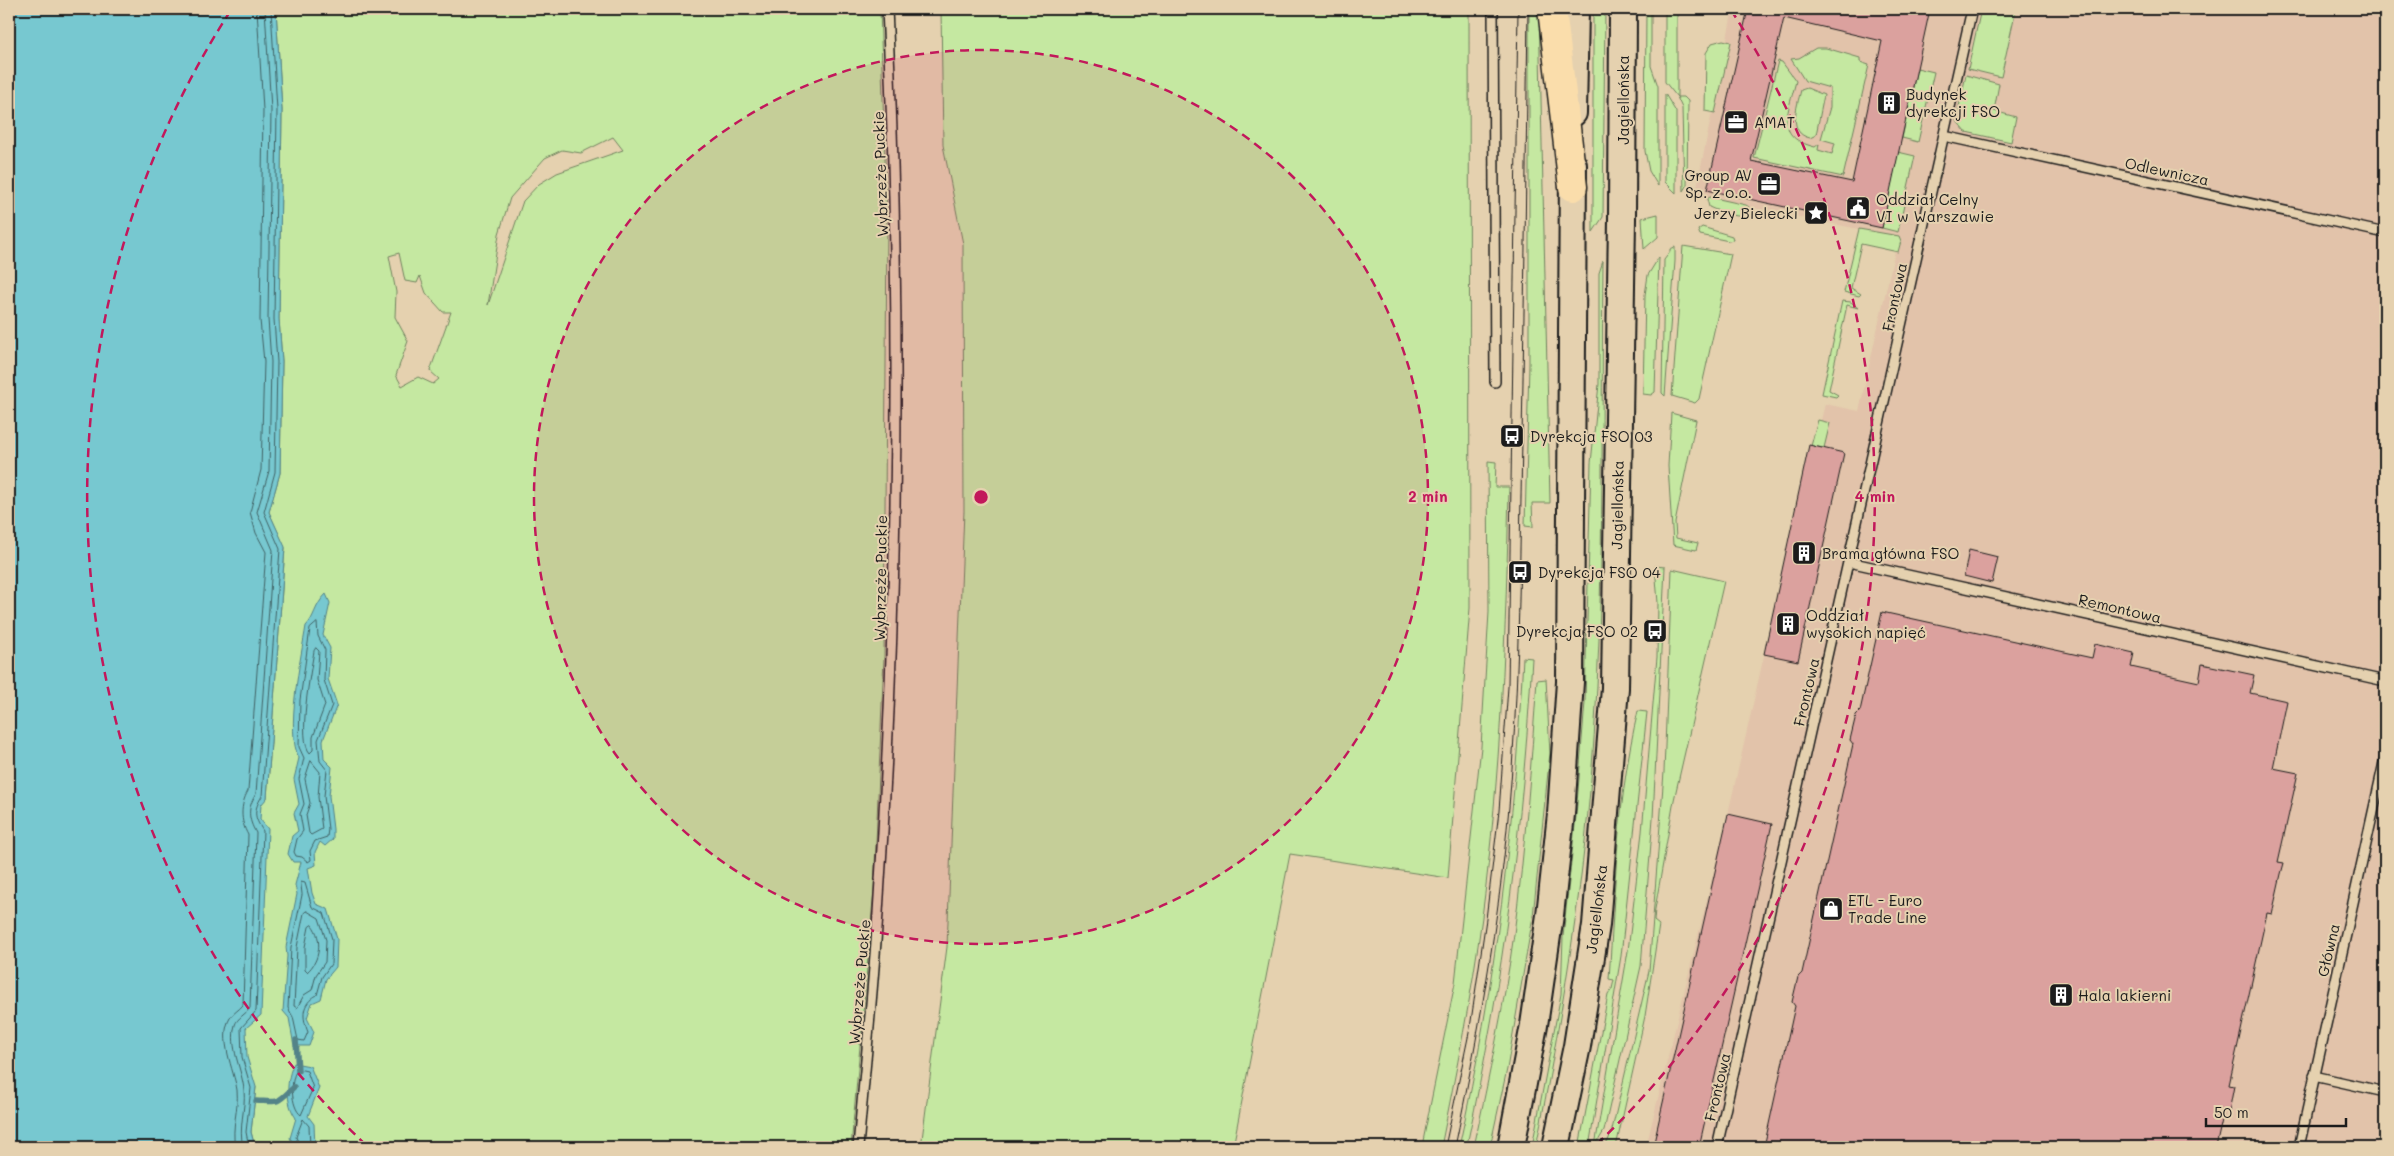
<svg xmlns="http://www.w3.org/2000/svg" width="2394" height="1156" font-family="Mali,sans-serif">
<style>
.built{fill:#e2c3aa}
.green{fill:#c5e8a1;stroke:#70825e;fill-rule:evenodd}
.water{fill:#77c8d0;stroke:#538388}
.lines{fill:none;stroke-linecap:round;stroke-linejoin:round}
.shore{stroke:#406164;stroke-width:1}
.stream{stroke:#538388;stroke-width:5.5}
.building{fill:#dba19e;stroke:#1c1c1c;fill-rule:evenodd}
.lane-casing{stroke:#1c1c1c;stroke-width:12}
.secondary-casing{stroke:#1c1c1c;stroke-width:30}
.highway-casing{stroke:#1c1c1c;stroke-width:31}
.lane{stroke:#e5d1af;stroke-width:9}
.secondary{stroke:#e5d1af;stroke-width:26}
.highway{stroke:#faddab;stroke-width:28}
.tram{stroke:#1c1c1c;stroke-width:1}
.ring{fill:none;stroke:#c2185b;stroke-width:2.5;stroke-dasharray:9 6}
.labels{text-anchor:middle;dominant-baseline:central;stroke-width:4;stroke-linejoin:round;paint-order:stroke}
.poi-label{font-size:15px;fill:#1c1c1c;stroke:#e5d1af;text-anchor:start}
.street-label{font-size:15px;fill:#1c1c1c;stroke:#e5d1af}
.centre{fill:#c2185b;stroke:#e5d1af;stroke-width:2.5}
.ring-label{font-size:15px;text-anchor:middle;font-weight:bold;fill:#c2185b;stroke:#e5d1af;stroke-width:4;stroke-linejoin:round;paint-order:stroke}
</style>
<rect width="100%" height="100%" fill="#e5d1af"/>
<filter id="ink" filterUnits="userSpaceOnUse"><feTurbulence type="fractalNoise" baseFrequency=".02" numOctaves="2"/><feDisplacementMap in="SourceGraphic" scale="10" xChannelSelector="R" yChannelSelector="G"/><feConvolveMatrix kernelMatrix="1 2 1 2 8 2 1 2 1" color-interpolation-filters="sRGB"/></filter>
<g filter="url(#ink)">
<!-- built -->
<path class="built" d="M 1733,9 L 2385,9 L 2385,1147 L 1646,1147 L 1728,814 L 1788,550 L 1825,404 L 1859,411 L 1898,237 L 1695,196 Z"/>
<!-- green -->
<path class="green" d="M 276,9 L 880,9 L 887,219 L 884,657 L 874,889 L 851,1147 L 255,1147 L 251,1132 L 256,1087 L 238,1073 L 241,818 L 267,798 L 285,548 L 269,512 L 280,473 L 282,361 L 279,319 L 282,110 ZM 613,137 L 623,150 L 557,173 L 539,184 L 523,201 L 488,305 L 499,234 L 510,198 L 545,158 L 562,150 L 581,153 ZM 399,253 L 405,281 L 417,283 L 420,276 L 426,293 L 443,312 L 451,312 L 430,371 L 439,379 L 433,384 L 418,377 L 402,386 L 396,375 L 408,341 L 395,317 L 396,292 L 389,256 Z
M 941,9 L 1469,9 L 1470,608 L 1448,878 L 1290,854 L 1233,1147 L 921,1147 L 947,947 L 964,511 L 963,244 L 943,145 Z
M 1529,9 L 1539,9 L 1550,503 L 1532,503 L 1533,527 L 1525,526 L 1529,364 Z
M 1593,9 L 1605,9 L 1603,217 L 1593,232 Z
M 1646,9 L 1651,9 L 1651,66 L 1658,86 L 1658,186 L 1649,171 L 1645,151 Z
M 1665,9 L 1677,9 L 1677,97 L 1684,97 L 1688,101 L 1687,186 L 1684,191 L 1682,108 L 1677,97 L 1665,82 Z
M 1981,9 L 2016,9 L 2001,77 L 1968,69 Z
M 1723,40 L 1731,42 L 1715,113 L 1705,111 L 1706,53 L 1712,43 Z
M 1816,48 L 1826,48 L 1860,58 L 1860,62 L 1869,65 L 1843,177 L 1754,158 L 1778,61 L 1782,62 L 1796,81 C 1788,114 1774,137 1815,147 L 1819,144 L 1818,150 L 1832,154 L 1835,143 L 1821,139 L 1830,107 L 1830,88 L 1805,81 L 1791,59 L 1799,58 Z
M 1917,68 L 1934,72 L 1918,142 L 1902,138 Z
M 1966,75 L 1999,84 L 1994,111 L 2016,117 L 2011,142 L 1966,132 L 1956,120 Z
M 1807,88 L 1824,95 L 1816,135 L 1810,138 C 1787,133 1797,107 1801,90 Z
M 1665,94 L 1676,112 L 1676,193 L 1665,182 Z
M 1898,152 L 1915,156 L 1898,232 L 1882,228 Z
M 1710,197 L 1746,205 L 1749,207 L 1750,214 L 1748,217 C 1735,217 1720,212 1709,207 L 1707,199 Z
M 1658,214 L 1658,237 L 1644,249 L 1642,218 Z
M 1702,227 L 1732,236 L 1733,240 L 1729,241 L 1700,235 L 1698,230 Z
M 1859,229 L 1899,236 L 1901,241 L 1898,252 L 1861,244 L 1851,288 L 1861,294 L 1859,296 L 1844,292 Z
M 1683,246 L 1731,254 L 1699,399 L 1695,403 L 1672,396 Z
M 1675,247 L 1675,261 L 1665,396 L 1662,393 L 1664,260 L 1670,252 L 1670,249 Z
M 1659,257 L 1655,392 L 1651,395 L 1643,394 L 1645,295 L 1648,275 Z
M 1603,261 C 1601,430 1605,599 1592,767 C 1582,895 1561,1021 1536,1147 L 1532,1147 L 1561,994 L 1563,937 L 1576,816 L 1585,702 L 1591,463 L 1599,384 L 1599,273 Z
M 1842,301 L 1851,302 L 1858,308 L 1847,305 L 1829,390 L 1838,395 L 1836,397 L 1822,394 Z
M 1671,413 L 1696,420 L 1675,523 L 1676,538 L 1698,543 L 1696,550 L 1673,545 L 1668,466 Z
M 1818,420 L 1830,423 L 1824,448 L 1811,446 Z
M 1488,461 L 1496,462 L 1495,487 L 1509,487 C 1506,631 1501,774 1482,917 C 1472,994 1456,1071 1441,1147 L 1422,1146 L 1455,983 L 1481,747 L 1489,612 Z
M 1655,566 L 1665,567 L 1653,818 L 1641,966 L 1604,1131 L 1595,1146 L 1628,951 L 1642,832 L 1657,657 L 1658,603 Z
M 1672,569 L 1724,581 L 1674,800 L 1655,909 L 1654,921 L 1659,925 L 1645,1016 L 1616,1147 L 1605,1147 L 1611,1134 L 1649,971 L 1664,772 Z
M 1523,657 L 1532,658 C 1523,823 1503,979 1468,1140 L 1464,1147 L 1459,1147 C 1495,985 1515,823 1523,657 Z
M 1546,679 L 1550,753 L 1533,916 L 1507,1069 L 1490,1147 L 1474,1147 C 1489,1076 1504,1006 1514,934 C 1525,849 1531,765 1537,680 Z
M 1638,711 L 1647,712 L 1621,956 L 1589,1147 L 1579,1147 L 1608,995 L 1612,989 L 1614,980 L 1609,979 C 1615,890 1617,798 1638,711 Z"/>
<!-- water -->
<path class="water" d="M 9,9 L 276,9 L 282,110 L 279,319 L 282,361 L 280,473 L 269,512 L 285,547 L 267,798 L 261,805 L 260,819 L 268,829 L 261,1015 L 246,1028 L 247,1057 L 256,1087 L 251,1132 L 255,1147 L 9,1147 Z
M 326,594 L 330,603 L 323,635 L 330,648 L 328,679 L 337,705 L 323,740 L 324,759 L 332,767 L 329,796 L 333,829 L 333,839 L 325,846 L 320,842 L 315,852 L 316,865 L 308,868 L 312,893 L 316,904 L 328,909 L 337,939 L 336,967 L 326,979 L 321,999 L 312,1003 L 307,1018 L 314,1032 L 309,1046 L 294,1046 L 289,1018 L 283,1011 L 287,956 L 286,947 L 297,894 L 295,885 L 301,862 L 293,862 L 288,854 L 292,836 L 298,831 L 294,813 L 299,804 L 294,779 L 299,758 C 285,732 301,657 306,626 C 315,617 314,606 326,594 Z
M 294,1063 L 310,1066 L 319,1088 L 308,1116 L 314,1124 L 315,1147 L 295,1147 L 290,1138 L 296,1118 C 285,1103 286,1079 294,1063 Z"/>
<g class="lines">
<!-- shore -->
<path class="shore" d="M 317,623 L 318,636 L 325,650 L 324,680 L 332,705 L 318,740 L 320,761 L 327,770 L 324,796 L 328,829 L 327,837 L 315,841 L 310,851 L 311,860 L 308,862 L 302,857 L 296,856 L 294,852 L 297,839 L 303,831 L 300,814 L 304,804 L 299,779 L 304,758 L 299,747 L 300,700 L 310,629 Z
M 316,648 L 319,651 L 317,680 L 325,705 L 313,737 L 313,750 L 310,753 C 297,740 311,670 314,651 Z
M 311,761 L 320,772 L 318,797 L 322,829 L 311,835 L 309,833 L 306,815 L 310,803 L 305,779 Z
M 301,882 L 305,883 L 312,907 L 324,913 L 332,939 L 331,964 L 322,977 L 317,995 C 301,1004 302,1017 308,1032 L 304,1041 L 298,1040 L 293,1017 L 288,1008 L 291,947 L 302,895 Z
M 307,911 L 319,918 L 326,940 L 325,962 L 316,975 L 312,990 L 304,995 L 297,1008 L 294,1006 L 297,947 L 304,913 Z
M 312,925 C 323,939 320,961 307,972 L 305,970 L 305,947 L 309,927 Z
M 298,1069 L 307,1071 L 313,1088 L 301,1115 C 291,1108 289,1077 298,1069 Z
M 235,1147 C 231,1126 239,1110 237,1090 C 234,1070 218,1038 230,1018 C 233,1013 239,1010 243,1005 L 248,835 C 240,821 240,805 248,791 L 266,552 L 256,533 L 250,512 L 261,470 L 264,362 L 260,320 L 263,110 L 257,9
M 243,1147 C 238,1126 246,1110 244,1090 C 242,1069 229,1047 235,1025 C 237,1018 246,1014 250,1008 L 256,833 C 248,819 247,808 256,794 L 273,550 L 257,512 L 269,471 L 271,362 L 268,319 L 271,110 L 265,9
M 249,1147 L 246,1132 L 251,1088 L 242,1057 L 241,1028 L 256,1011 L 263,831 C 254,817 253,811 262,796 L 280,549 L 264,512 L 275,472 L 277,362 L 274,319 L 277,110 L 271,9
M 300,1147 L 296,1137 L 303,1119 L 309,1126 L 310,1147"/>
<!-- stream -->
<path class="stream" d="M 296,1040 L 298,1071
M 256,1101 C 281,1102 276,1104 294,1087"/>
</g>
<!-- building -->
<path class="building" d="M 1748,9 L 1930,9 L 1882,228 L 1707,190 ZM 1784,18 L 1882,41 L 1852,182 L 1751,161 Z
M 1809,445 L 1844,453 L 1798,661 L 1764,654 Z
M 1969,550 L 1998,557 L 1992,583 L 1964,576 Z
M 1882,612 L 2092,658 L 2095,644 L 2134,653 L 2131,667 L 2199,682 L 2202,664 L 2254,675 L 2250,693 L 2287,701 L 2273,768 L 2298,773 L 2278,862 L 2284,863 L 2281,874 L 2272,914 L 2267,913 L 2229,1085 L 2234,1086 L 2229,1112 L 2224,1111 L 2216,1147 L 1764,1147 L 1795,1006 L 1792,1002 L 1798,977 L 1802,973 L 1853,744 L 1850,740 L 1856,715 L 1860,711 Z
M 1728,814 L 1772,824 L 1699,1147 L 1653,1147 Z"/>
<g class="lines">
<defs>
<path id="lane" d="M 1493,9 L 1495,382
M 1944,136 L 2385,233
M 1849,562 L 2385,681
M 2314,1076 L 2385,1092
M 858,1147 C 865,1069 873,991 878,913 C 898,612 902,310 887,9
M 1717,1147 L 1972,9
M 2299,1147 L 2385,758"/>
<path id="secondary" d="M 1573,113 L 1575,9
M 1511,1147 L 1534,1025 L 1550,915 L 1561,814 L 1570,682 L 1573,165
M 1556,1147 L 1577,1046 L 1596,925 L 1615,688 L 1622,219 L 1623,9"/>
<path id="highway" d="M 1552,9 L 1573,187"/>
</defs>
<!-- lane casing -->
<use href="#lane" class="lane-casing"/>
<!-- secondary casing -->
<use href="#secondary" class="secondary-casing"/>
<!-- highway casing -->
<use href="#highway" class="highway-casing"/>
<!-- lane -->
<use href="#lane" class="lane"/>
<!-- secondary -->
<use href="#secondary" class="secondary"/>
<!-- highway -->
<use href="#highway" class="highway"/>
<!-- tram -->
<path class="tram" d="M 1445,1147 L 1470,1028 L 1486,919 L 1499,811 L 1508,687 L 1518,9
M 1455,1147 C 1478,1035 1499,922 1509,807 C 1518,704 1519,601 1521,497 C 1524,334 1526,172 1528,9"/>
</g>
</g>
<!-- distance rings -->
<circle cx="981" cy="497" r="447" fill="#c2185b" fill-opacity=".12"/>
<g class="ring">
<circle cx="981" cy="497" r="447"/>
<path d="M366 1145A894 894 0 0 1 231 10M1731 10A894 894 0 0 1 1596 1145"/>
</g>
<!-- icons -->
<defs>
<symbol id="building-square" viewBox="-11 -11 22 22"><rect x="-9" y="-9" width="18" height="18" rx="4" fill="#1c1c1c" stroke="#e5d1af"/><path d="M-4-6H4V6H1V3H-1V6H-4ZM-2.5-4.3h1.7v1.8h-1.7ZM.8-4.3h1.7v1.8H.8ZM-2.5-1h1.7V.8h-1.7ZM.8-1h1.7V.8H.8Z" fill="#fff"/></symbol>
<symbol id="office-square" viewBox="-11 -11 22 22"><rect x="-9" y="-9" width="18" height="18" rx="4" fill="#1c1c1c" stroke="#e5d1af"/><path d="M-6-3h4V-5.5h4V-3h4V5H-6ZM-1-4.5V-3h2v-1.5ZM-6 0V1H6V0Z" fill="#fff"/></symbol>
<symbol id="civic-square" viewBox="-11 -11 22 22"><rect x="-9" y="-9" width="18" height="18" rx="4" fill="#1c1c1c" stroke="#e5d1af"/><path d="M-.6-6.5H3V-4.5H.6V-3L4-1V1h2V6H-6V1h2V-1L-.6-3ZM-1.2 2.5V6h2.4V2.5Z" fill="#fff"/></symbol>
<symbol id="sight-square" viewBox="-11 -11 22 22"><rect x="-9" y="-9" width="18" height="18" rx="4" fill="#1c1c1c" stroke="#e5d1af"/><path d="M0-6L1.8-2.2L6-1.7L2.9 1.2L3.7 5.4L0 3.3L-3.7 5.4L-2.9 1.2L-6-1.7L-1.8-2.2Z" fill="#fff"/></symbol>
<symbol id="bus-square" viewBox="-11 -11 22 22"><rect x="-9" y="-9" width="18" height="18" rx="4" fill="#1c1c1c" stroke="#e5d1af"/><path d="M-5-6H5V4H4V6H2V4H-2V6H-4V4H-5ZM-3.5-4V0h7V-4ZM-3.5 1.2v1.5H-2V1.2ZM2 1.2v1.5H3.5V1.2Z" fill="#fff"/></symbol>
<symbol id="shop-square" viewBox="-11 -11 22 22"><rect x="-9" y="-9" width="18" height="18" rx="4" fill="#1c1c1c" stroke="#e5d1af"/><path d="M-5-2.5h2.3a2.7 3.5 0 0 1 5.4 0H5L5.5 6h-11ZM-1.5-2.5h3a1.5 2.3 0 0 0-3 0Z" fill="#fff"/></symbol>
</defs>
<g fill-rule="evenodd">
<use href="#building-square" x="1875" y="89" width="28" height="28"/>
<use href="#office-square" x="1722" y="108" width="28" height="28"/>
<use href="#office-square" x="1755" y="170" width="28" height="28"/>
<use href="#civic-square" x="1844" y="194" width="28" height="28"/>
<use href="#sight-square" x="1802" y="199" width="28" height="28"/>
<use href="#bus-square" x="1498" y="422" width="28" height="28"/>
<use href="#building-square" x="1790" y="539" width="28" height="28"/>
<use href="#bus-square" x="1506" y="558" width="28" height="28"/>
<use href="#building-square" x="1774" y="610" width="28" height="28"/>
<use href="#bus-square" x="1641" y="617" width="28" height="28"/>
<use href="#shop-square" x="1817" y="895" width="28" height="28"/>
<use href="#building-square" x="2047" y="981" width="28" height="28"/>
</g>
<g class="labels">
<!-- poi labels -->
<g class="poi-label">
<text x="1906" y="94">Budynek<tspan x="1906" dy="17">dyrekcji FSO</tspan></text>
<text x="1754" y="122">AMAT</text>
<text x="1752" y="175" text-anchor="end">Group AV<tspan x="1752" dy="17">Sp. z o.o.</tspan></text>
<text x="1876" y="199">Oddział Celny<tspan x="1876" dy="17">VI w Warszawie</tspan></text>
<text x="1798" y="213" text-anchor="end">Jerzy Bielecki</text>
<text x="1530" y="436">Dyrekcja FSO 03</text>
<text x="1822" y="553">Brama główna FSO</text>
<text x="1538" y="572">Dyrekcja FSO 04</text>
<text x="1806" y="615">Oddział<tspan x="1806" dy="17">wysokich napięć</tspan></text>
<text x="1638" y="631" text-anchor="end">Dyrekcja FSO 02</text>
<text x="1848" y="900">ETL - Euro<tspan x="1848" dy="17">Trade Line</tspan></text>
<text x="2078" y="995">Hala lakierni</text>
</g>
<!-- street labels -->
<g class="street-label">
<text transform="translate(1623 100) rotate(-90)">Jagiellońska</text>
<text transform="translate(2167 171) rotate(12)">Odlewnicza</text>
<text transform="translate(880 174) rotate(-92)">Wybrzeże Puckie</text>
<text transform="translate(1894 297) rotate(-78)">Frontowa</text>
<text transform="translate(1617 505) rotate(-89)">Jagiellońska</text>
<text transform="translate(880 578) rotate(-89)">Wybrzeże Puckie</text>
<text transform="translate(2120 608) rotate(13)">Remontowa</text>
<text transform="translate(1806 692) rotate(-77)">Frontowa</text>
<text transform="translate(1596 909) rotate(-83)">Jagiellońska</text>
<text transform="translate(2328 950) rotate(-77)">Główna</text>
<text transform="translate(859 982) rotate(-85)">Wybrzeże Puckie</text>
<text transform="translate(1717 1087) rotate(-77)">Frontowa</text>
</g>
</g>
<circle cx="981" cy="497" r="8" class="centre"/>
<g class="ring-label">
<text x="1428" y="502">2 min</text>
<text x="1875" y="502">4 min</text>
</g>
<!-- margin -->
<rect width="2394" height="1156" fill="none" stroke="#e5d1af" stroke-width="30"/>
<rect x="15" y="15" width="2364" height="1126" fill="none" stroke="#1c1c1c" stroke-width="2" filter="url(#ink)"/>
<!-- scale -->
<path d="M2206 1118v8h140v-8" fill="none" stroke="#1c1c1c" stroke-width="2.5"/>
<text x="2214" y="1118" font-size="15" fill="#1c1c1c" stroke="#e5d1af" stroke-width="4" paint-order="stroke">50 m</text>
</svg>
